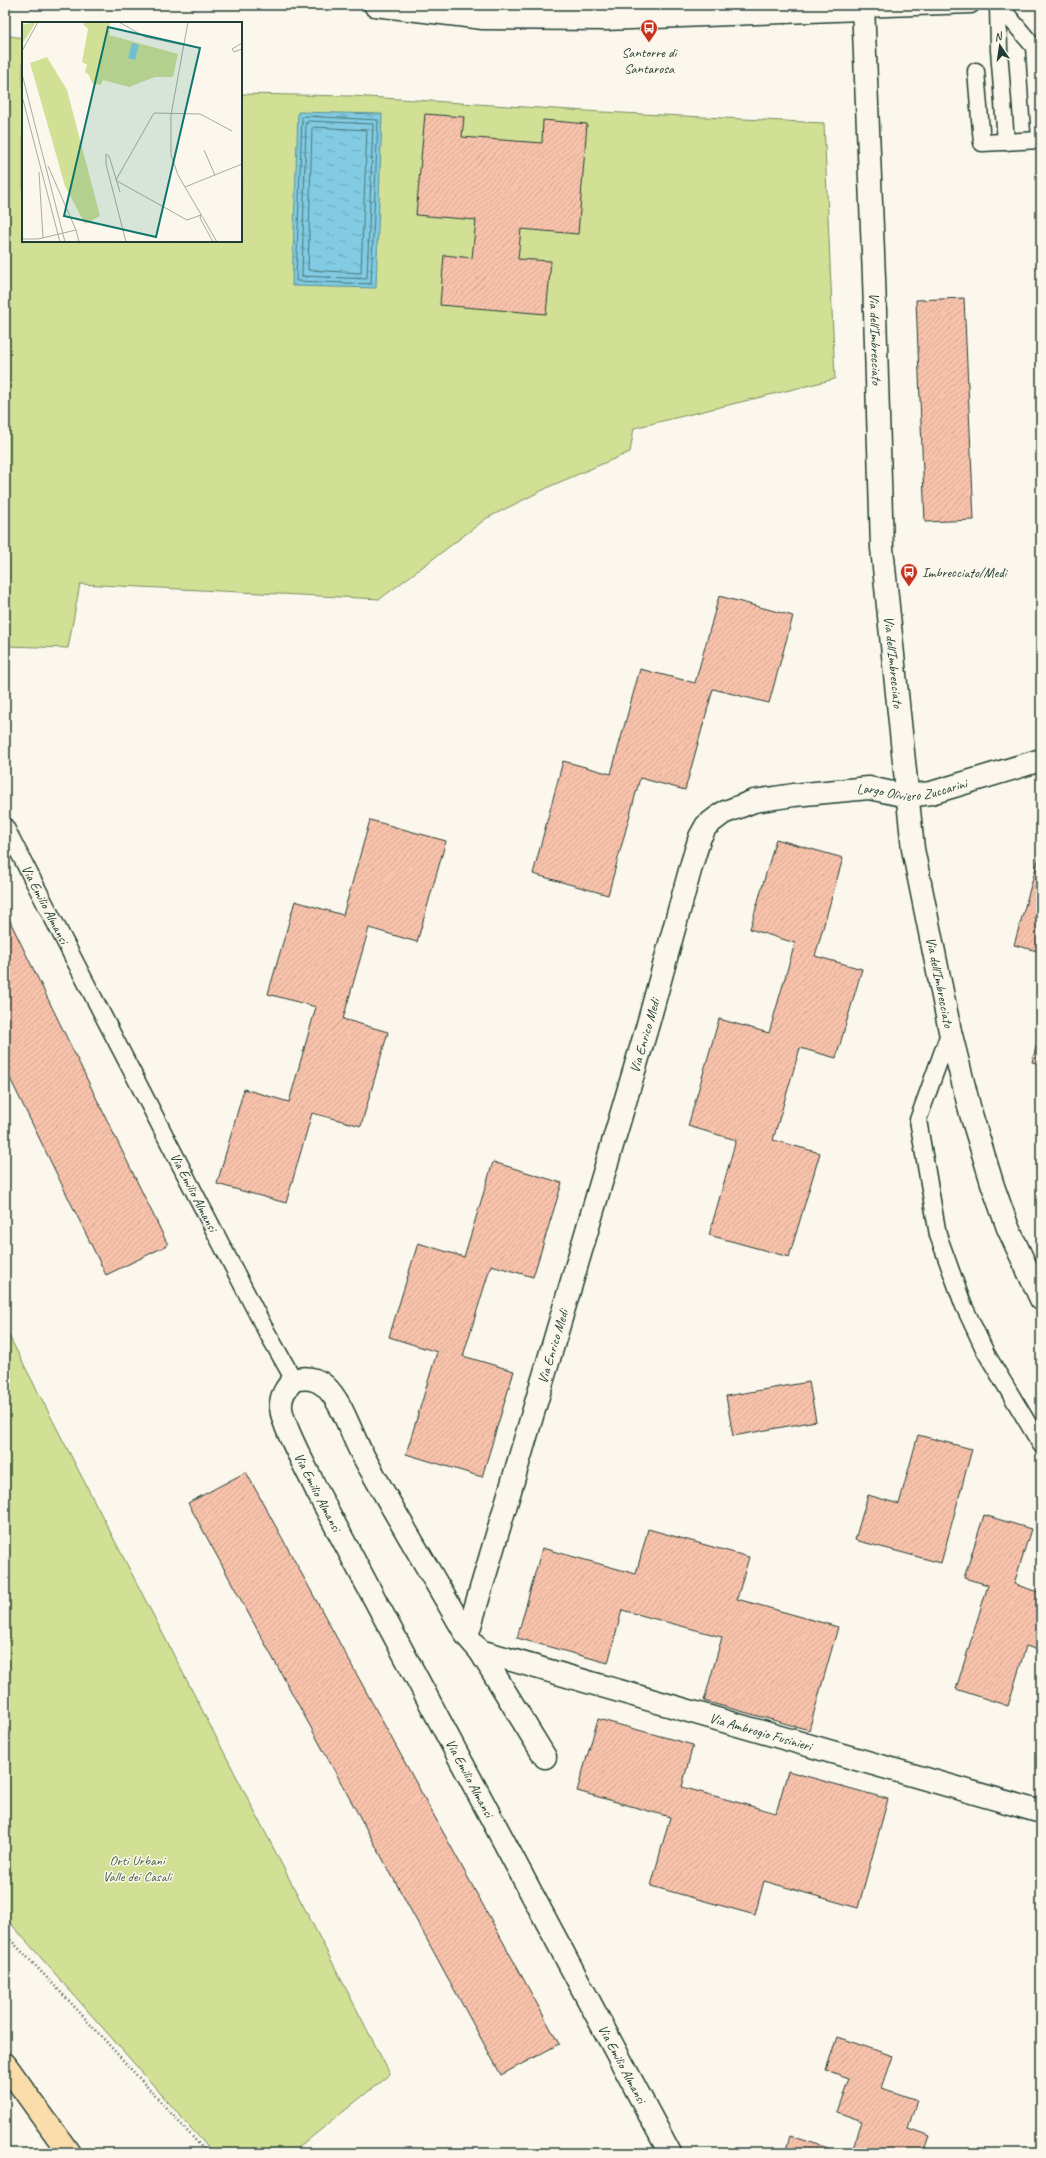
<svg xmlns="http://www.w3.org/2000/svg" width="1046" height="2158" font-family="Caveat,sans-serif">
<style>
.garden{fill:#d1e094;stroke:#788e64}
.water{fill:url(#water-ripples);stroke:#5a929c}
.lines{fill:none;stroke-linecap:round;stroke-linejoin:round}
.shore{stroke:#47767a;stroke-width:1}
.building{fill:url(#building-hatch);stroke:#1f3d34}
.service-casing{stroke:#1f3d34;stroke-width:19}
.minor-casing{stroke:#1f3d34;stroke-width:25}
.trunk-casing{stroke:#1f3d34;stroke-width:25}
.path{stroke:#1f3d34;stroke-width:2.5;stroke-dasharray:1 3;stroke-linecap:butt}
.service{stroke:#fbf7ec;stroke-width:16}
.minor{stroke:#fbf7ec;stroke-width:22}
.trunk{stroke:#fbddab;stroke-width:22}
.labels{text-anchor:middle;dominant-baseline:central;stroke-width:3;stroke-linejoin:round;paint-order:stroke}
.poi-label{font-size:14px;fill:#1f3d34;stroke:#fbf7ec}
.street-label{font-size:14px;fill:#1f3d34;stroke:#fbf7ec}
.park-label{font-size:14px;fill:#435e47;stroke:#fbf7ec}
.inset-road{fill:none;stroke:#a3ada2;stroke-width:1}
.view{fill:#0f766e;fill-opacity:0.15;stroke:#0f766e;stroke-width:2}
.inset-edge{fill:none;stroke:#1f3d34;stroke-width:2}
</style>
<defs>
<pattern id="water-ripples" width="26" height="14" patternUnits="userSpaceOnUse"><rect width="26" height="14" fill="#82cbe2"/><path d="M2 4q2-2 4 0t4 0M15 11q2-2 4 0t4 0" fill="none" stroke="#6aa6b8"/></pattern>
<pattern id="building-hatch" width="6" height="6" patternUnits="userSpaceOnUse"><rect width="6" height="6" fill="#f8c2ab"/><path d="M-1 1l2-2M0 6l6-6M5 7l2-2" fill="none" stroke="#d4a894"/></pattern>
</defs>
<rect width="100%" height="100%" fill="#fbf7ec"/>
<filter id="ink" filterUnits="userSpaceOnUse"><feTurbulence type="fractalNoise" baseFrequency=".025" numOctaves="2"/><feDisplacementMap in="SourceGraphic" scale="8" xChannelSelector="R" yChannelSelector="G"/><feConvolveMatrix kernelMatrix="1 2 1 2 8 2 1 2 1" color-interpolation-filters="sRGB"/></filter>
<g filter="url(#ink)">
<!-- garden -->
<path class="garden" d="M 5,35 L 23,38 L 23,241 L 241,241 L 241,94 L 352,96 L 602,112 L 824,123 L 835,379 L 634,428 L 630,452 L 553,485 L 487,518 L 380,599 L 80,584 L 68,648 L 5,646 Z
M 5,1328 L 390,2074 L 292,2153 L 213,2153 L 5,1917 Z"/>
<!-- water -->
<path class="water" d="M 298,112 L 382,114 L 376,288 L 292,286 Z"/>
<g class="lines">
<!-- shore -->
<path class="shore" d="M 304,116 L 378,120 L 371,284 L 296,281 L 302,118 Z
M 309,121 L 373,124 L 367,279 L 302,276 L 306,123 Z
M 314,127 L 367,130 L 361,273 L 308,270 L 312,129 Z"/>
</g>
<!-- building -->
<path class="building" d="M 425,114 L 464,117 L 462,137 L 542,143 L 543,120 L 587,124 L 578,234 L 521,229 L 518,259 L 551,261 L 546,314 L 440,305 L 444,255 L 472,258 L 476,220 L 416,215 Z
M 964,298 L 974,520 L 925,522 L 916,300 Z
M 719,596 L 793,616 L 769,703 L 713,689 L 685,790 L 640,778 L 608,895 L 533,874 L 563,761 L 611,774 L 640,669 L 695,683 Z
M 370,820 L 446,841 L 417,942 L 369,928 L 343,1019 L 388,1032 L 361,1126 L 312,1113 L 286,1203 L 217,1184 L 244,1089 L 289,1102 L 316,1007 L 268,994 L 295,901 L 343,915 Z
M 776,839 L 843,858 L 815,956 L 862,969 L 836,1058 L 800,1048 L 773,1140 L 820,1153 L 789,1257 L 709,1235 L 736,1140 L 688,1126 L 719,1019 L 769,1033 L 795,943 L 750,929 Z
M 1041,850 L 1041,952 L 1014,945 Z
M 5,911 L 168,1245 L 106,1275 L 5,1068 Z
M 1041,1029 L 1041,1064 L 1032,1062 Z
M 493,1162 L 562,1183 L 533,1277 L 491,1265 L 463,1356 L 514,1371 L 482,1477 L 406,1454 L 437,1352 L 389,1337 L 418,1243 L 464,1257 Z
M 809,1382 L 816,1421 L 733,1436 L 726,1396 Z
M 918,1435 L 972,1449 L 941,1563 L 855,1540 L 868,1495 L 899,1504 Z
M 246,1472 L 559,2044 L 501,2075 L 188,1503 Z
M 984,1515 L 1031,1529 L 1014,1584 L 1041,1593 L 1041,1651 L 1026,1646 L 1008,1706 L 956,1689 L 988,1585 L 964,1578 Z
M 648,1529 L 749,1557 L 737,1599 L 838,1627 L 809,1730 L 704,1701 L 722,1637 L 622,1610 L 608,1663 L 517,1638 L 542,1548 L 636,1574 Z
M 598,1719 L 693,1745 L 682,1787 L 776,1813 L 788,1771 L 888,1799 L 858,1908 L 764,1881 L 755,1915 L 651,1886 L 670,1817 L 577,1791 Z
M 837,2037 L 893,2056 L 882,2088 L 917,2100 L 908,2128 L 930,2136 L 924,2153 L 857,2153 L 852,2151 L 862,2121 L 837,2112 L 849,2078 L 826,2070 Z
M 790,2136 L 843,2153 L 785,2153 Z"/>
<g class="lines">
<defs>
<g id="service">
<path d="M 860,5 L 861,9 L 971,5"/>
<path d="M 998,5 L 999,50 L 1006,142"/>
<path d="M 999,5 L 1034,47 L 1040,140"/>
<path d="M 976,71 L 982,143 L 1041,140"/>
<path id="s1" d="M 5,826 L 264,1327 L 294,1380"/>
<path d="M 950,1031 L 918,1120 L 938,1235 L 963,1304 L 986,1353 L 1041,1445"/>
</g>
<g id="minor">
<path d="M 375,5 L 483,18 L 605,19 L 861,9"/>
<path id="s2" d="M 863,5 L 874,278 L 882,548 L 913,849 L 950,1031 L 971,1114 L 993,1186 L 1008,1228 L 1041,1299"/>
<path id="s3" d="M 467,1636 L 648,1024 L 692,863 L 700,837 L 706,826 L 723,813 L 754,801 L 794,795 L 869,788 L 907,796 L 931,793 L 1041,760"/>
<path id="s4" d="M 480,1651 L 1041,1812"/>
<path id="s5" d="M 545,1757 L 480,1651 L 467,1636 C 432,1575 395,1514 361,1452 C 350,1431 342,1402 325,1386 C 316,1378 305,1377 294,1380 C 286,1387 280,1397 281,1408 C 283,1428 308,1471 317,1491 L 670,2153"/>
</g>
<path id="trunk" d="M 5,2064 L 69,2153"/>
</defs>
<!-- service casing -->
<use href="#service" class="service-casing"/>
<!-- minor casing -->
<use href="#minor" class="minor-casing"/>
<!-- trunk casing -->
<use href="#trunk" class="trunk-casing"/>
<!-- path -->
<path class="path" d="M 5,1934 L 72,2004 L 207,2153"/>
<!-- service -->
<use href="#service" class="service"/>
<!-- minor -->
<use href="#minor" class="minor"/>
<!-- trunk -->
<use href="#trunk" class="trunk"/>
</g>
</g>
<!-- icons -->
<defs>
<symbol id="bus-pin" viewBox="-11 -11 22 30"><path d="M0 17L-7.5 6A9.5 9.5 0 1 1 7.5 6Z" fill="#c8321e" stroke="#fbf7ec"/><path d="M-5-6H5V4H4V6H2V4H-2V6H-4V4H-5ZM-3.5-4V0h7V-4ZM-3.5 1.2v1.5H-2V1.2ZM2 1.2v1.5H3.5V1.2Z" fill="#fff"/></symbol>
</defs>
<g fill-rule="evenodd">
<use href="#bus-pin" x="639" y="18" width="20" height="27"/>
<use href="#bus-pin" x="899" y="562" width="20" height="27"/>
</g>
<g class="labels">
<!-- poi labels -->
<g class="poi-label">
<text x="649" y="52">Santorre di<tspan x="649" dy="16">Santarosa</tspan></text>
<text x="922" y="572" text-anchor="start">Imbrecciato/Medi</text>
</g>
<!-- street labels -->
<g class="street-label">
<text stroke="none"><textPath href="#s2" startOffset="334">Via dell'Imbrecciato</textPath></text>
<text stroke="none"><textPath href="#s2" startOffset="658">Via dell'Imbrecciato</textPath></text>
<text stroke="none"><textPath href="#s3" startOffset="1059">Largo Oliviero Zuccarini</textPath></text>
<text stroke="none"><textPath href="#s1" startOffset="88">Via Emilio Almansi</textPath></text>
<text stroke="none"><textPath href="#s2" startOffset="982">Via dell'Imbrecciato</textPath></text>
<text stroke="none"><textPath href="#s3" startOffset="626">Via Enrico Medi</textPath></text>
<text stroke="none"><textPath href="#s1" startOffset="412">Via Emilio Almansi</textPath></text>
<text stroke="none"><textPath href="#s3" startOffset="302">Via Enrico Medi</textPath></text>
<text stroke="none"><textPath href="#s5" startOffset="589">Via Emilio Almansi</textPath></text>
<text stroke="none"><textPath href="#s4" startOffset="292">Via Ambrogio Fusinieri</textPath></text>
<text stroke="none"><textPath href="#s5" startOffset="913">Via Emilio Almansi</textPath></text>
<text stroke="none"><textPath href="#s5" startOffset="1237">Via Emilio Almansi</textPath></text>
</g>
<!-- park labels -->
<g class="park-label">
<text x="137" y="1860">Orti Urbani<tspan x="137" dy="16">Valle dei Casali</tspan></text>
</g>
</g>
<!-- overview -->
<g transform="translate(22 22)">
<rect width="220" height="220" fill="#fbf7ec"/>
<path d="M 14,0 L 8,10 L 0,22 L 0,3 Z" fill="#d1e094"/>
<path d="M 63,0 L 89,0 L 85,7 L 88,9 L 87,13 L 156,32 L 151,55 L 133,55 L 107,65 L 81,58 L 79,63 L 70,61 L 67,53 L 63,50 L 65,43 L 60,40 L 66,7 L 61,2 ZM 25,35 L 45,68 L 78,194 L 63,202 L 43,164 L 8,41 Z" fill="#d1e094"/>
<path d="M 110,21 L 117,23 L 113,38 L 106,36 Z" fill="#82cbe2"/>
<path class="inset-road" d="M 97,0 L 123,15 L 161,23M 166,0 L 149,93 L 149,133 L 156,153 L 195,220M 220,21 L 210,27 L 212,30 L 220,27M 0,29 L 16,0M 0,52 L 43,220M 0,74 L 38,220M 182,128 L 193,153M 84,132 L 84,142 L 104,220M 84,132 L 87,134 L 98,170M 26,144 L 54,208M 17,150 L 21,216M 94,158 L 132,91 L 178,92 L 210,109M 95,159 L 165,198 L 179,193M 163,165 L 220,142M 179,193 L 178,196 L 191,220M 0,217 L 16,217 L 54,208 L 57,220"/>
<path class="view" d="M 86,5 L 178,26 L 134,215 L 42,194 Z"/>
<rect width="220" height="220" class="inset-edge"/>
</g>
<!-- margin -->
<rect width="1046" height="2158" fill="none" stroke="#fbf7ec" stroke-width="20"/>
<rect x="10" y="10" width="1026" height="2138" fill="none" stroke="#1f3d34" stroke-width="1.5" filter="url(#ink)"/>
<!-- north arrow -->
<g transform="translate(1000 46) rotate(347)" stroke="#fbf7ec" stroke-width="3" paint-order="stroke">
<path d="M0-3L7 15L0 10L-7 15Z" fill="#1f3d34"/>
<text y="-6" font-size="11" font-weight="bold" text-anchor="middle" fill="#1f3d34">N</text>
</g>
</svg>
